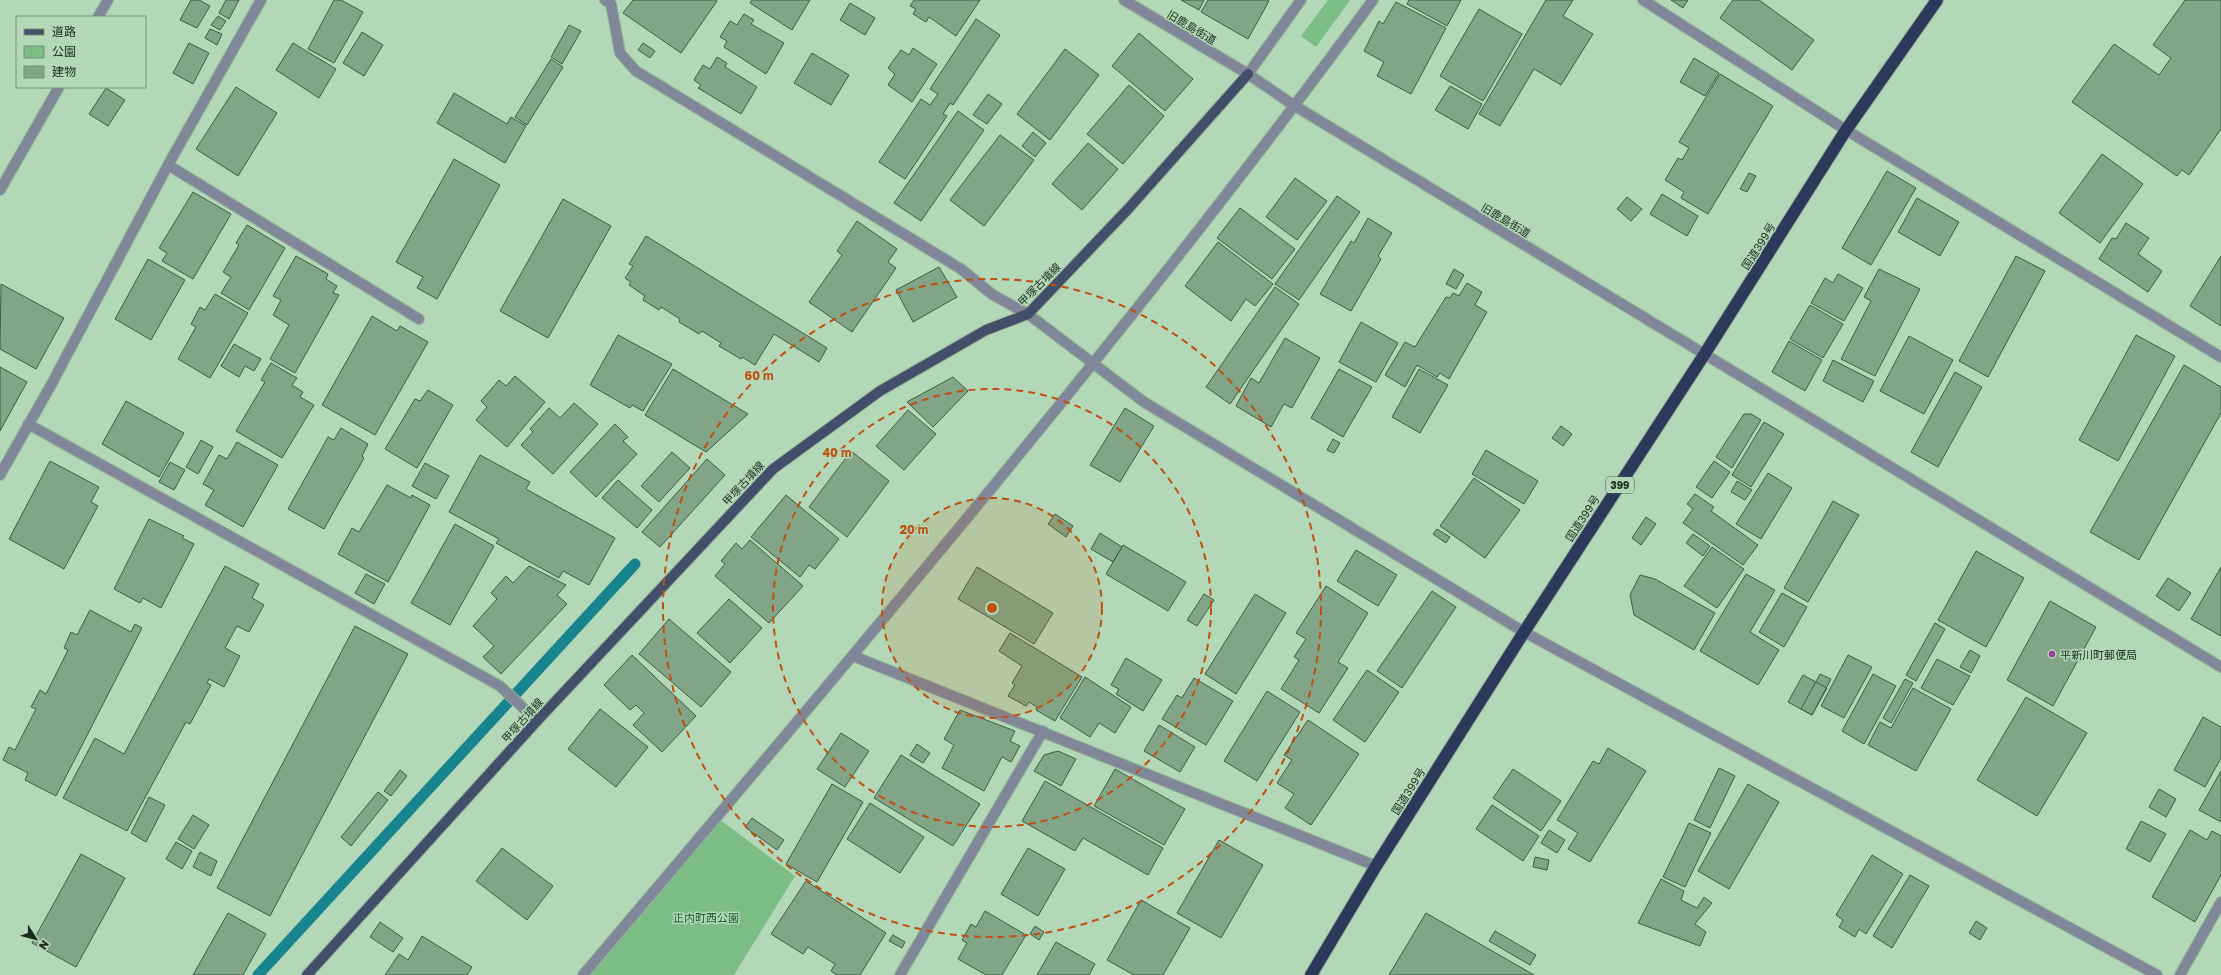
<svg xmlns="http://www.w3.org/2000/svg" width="2221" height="975" font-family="'Golos Text','Noto Sans JP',sans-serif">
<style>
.green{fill:#7bbd85}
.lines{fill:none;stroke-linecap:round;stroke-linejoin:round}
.stream{stroke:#18858e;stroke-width:11}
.building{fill:#81a586;stroke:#3c5d41}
.minor-casing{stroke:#95b598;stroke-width:12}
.major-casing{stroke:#95b598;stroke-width:12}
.highway-casing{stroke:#95b598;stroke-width:14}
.minor{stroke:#808798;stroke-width:10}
.major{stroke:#434e6b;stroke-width:10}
.highway{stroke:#2d395a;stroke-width:12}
.ring{fill:none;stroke:#bf500f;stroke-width:2;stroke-dasharray:7 5}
.poi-dot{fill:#a23da1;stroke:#b3d8b7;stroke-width:1.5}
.labels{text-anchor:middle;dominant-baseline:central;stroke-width:3;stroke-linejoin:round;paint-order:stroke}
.shield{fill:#b3d8b7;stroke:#495e4b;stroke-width:1}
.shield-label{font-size:10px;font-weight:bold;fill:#1b2a1d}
.street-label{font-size:11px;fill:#1b2a1d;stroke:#b3d8b7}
.poi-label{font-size:11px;fill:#1b2a1d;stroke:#b3d8b7;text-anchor:start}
.park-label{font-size:11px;fill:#195b2a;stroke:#b3d8b7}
.centre{fill:#bf500f;stroke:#b3d8b7;stroke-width:2}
.ring-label{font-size:12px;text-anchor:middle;font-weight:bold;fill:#bf500f;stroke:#b3d8b7;stroke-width:3;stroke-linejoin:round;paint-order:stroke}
</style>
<rect width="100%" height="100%" fill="#b3d8b7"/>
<!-- green -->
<path class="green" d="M 1328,0 L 1350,0 L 1316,47 L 1301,36 Z
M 719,819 L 795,876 L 734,975 L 586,975 Z"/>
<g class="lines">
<!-- stream -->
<path class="stream" d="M 258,975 L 635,564"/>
</g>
<!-- building -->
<path class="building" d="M 191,0 L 199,0 L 210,6 L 197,28 L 180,20 Z
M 226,0 L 239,0 L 229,19 L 219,13 Z
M 334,0 L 341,0 L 363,12 L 334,63 L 308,49 Z
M 633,0 L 715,0 L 717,1 L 681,53 L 623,13 Z
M 752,0 L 810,0 L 792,30 L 750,3 Z
M 914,0 L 980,0 L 956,36 L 929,17 L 926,22 L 913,14 L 916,9 L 910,6 Z
M 1181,0 L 1204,0 L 1199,10 Z
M 1208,0 L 1267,0 L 1269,1 L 1248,39 L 1201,12 Z
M 1409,0 L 1461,0 L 1447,26 L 1407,4 Z
M 1546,0 L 1573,0 L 1563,16 L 1593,34 L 1561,85 L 1534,69 L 1500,126 L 1479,114 Z
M 1671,0 L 1688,0 L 1683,8 Z
M 1733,0 L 1759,0 L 1814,40 L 1792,70 L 1720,18 Z
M 2185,0 L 2221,0 L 2221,129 L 2189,175 L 2182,170 L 2177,176 L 2072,102 L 2114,44 L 2159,75 L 2171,58 L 2153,45 Z
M 1396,2 L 1446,28 L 1411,94 L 1377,76 L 1384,62 L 1364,51 L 1379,21 L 1383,24 Z
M 850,3 L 875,18 L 865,35 L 840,20 Z
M 1479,9 L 1522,34 L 1483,101 L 1440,76 Z
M 744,14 L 754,20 L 751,24 L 784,43 L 766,74 L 724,47 L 727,41 L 720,37 L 730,21 L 737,25 Z
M 218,16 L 226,21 L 220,30 L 211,25 Z
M 976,19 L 1000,35 L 953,105 L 950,103 L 943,114 L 947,116 L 905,179 L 879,162 L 921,99 L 930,105 L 938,94 L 930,89 Z
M 569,25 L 581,31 L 562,64 L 551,57 Z
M 210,29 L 222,34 L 217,45 L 205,38 Z
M 362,32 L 383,45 L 364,76 L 343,63 Z
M 1139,33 L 1193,79 L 1165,111 L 1112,66 Z
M 189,43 L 209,53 L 193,84 L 173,73 Z
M 293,43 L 336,69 L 319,98 L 276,70 Z
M 643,43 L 655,51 L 650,58 L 638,50 Z
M 913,48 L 937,64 L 912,102 L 888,85 L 895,74 L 888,68 L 901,50 L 909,55 Z
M 1065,49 L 1099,75 L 1050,140 L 1017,114 Z
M 812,53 L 849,75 L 831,105 L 794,83 Z
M 717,57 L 727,63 L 725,67 L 757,87 L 741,114 L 698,88 L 701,85 L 694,80 L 703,65 L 710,69 Z
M 1694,58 L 1719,73 L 1705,96 L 1680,82 Z
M 551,59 L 563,67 L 527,125 L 515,117 Z
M 1720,74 L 1773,106 L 1708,214 L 1681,198 L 1684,192 L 1665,180 L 1678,158 L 1682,160 L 1689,148 L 1679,142 Z
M 1129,85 L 1164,116 L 1123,164 L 1087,134 Z
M 1450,86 L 1482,104 L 1468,129 L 1435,110 Z
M 236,87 L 277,113 L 238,176 L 196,149 Z
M 106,88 L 125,100 L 108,126 L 89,114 Z
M 454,93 L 507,124 L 511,117 L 526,126 L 505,163 L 437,123 Z
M 988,94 L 1002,104 L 987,124 L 973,115 Z
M 958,111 L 984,130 L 921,221 L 894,203 Z
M 1033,132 L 1046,143 L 1035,157 L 1022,146 Z
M 1000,135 L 1034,160 L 984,226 L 950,200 Z
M 1088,143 L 1118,169 L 1082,210 L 1052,184 Z
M 2102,154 L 2143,184 L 2100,243 L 2059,213 Z
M 454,159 L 500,185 L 437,299 L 417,288 L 423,277 L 396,262 Z
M 1887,171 L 1916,188 L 1871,265 L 1842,248 Z
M 1749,173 L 1756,176 L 1747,192 L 1740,189 Z
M 1295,178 L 1327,201 L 1297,240 L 1266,217 Z
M 193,192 L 231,214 L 193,279 L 162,261 L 167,253 L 159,248 Z
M 1662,194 L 1698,216 L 1687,236 L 1650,214 Z
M 1337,196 L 1360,212 L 1299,300 L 1275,284 Z
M 1627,197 L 1642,209 L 1631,221 L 1617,209 Z
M 1917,198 L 1959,222 L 1940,256 L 1898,232 Z
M 563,199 L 611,226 L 548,338 L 500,311 Z
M 1240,208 L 1295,249 L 1272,279 L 1217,238 Z
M 1368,218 L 1392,233 L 1378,256 L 1381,259 L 1351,311 L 1320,294 L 1351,241 L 1354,243 Z
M 857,221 L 897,249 L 888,262 L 896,268 L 852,332 L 809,302 L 842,255 L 837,251 Z
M 2126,223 L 2149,238 L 2138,254 L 2162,271 L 2148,292 L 2099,259 L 2112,238 L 2116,239 Z
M 247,225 L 285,248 L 249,310 L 221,293 L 231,277 L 223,272 L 239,245 L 236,243 Z
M 646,236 L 827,348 L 819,362 L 774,334 L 755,365 L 742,357 L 741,359 L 719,346 L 721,343 L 702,331 L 699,334 L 679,322 L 680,319 L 661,307 L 659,310 L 643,300 L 645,296 L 629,285 L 631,282 L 625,278 L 633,266 L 629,264 Z
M 1218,242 L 1273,284 L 1255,306 L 1246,299 L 1231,321 L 1185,286 Z
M 296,256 L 328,274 L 326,279 L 337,286 L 333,293 L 339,295 L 295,373 L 270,359 L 289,325 L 273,315 L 281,300 L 273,296 Z
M 2016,256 L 2045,271 L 1988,377 L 1959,361 Z
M 2221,256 L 2221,326 L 2190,306 Z
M 148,259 L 185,280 L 151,340 L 115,319 Z
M 939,267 L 957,297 L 913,322 L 896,290 Z
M 1454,269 L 1464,275 L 1456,289 L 1446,284 Z
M 1879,269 L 1920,289 L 1875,376 L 1841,359 L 1871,301 L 1864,297 Z
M 1838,274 L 1863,288 L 1844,321 L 1811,303 L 1825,278 L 1833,283 Z
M 1467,283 L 1482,292 L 1475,305 L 1487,312 L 1449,379 L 1440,373 L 1437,377 L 1417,365 L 1405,387 L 1385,375 L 1405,342 L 1415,347 L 1446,297 L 1450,298 L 1453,293 L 1459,296 Z
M 1,284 L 64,318 L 36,369 L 0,349 Z
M 1275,287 L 1299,304 L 1230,404 L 1206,387 Z
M 215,294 L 248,313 L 210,378 L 178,359 L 196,327 L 191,324 L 200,307 L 205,310 Z
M 1810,305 L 1843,324 L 1823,358 L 1790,339 Z
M 372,316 L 397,331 L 400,326 L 428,342 L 375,435 L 322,405 Z
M 1361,322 L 1398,343 L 1376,382 L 1339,362 Z
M 618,335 L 672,364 L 643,411 L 632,405 L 630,408 L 590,385 Z
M 2136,335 L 2175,356 L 2118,461 L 2079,440 Z
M 1909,336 L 1953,360 L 1924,414 L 1880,391 Z
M 1285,338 L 1320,358 L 1292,408 L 1284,404 L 1271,427 L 1236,406 L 1251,378 L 1259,383 Z
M 1789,341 L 1822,360 L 1805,391 L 1772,372 Z
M 234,344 L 261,359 L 254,371 L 245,366 L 239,377 L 221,366 Z
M 1833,360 L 1874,381 L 1863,402 L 1823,381 Z
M 271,363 L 297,378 L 292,385 L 303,392 L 300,397 L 314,405 L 282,458 L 236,431 L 265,382 L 261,380 Z
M 2184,365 L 2221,387 L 2221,413 L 2139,560 L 2090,532 Z
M 0,367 L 27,382 L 0,431 Z
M 673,369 L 748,414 L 706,452 L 645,415 Z
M 1339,369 L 1372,387 L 1343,437 L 1311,418 Z
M 1419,369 L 1448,385 L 1420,433 L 1392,417 Z
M 1955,372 L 1982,387 L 1938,467 L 1911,452 Z
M 515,376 L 545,402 L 507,447 L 476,420 L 487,407 L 481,401 L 499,380 L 506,386 Z
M 953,377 L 968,391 L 933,427 L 907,402 Z
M 428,390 L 453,405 L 417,468 L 385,449 L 415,399 L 420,401 Z
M 126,401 L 184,433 L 159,477 L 102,444 Z
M 574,403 L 598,424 L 553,474 L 521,445 L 533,432 L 530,429 L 549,408 L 560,418 Z
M 1125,408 L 1154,426 L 1120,482 L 1090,465 Z
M 908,410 L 936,434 L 904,470 L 876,446 Z
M 1744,414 L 1751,414 L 1761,420 L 1732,468 L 1716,457 Z
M 1764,422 L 1784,434 L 1751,487 L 1732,475 Z
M 615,424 L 628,437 L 623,441 L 637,454 L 596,497 L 570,472 Z
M 1561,426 L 1572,434 L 1563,446 L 1552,438 Z
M 341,428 L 368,444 L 362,456 L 364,458 L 324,529 L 288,509 L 328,437 L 334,440 Z
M 1333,439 L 1340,443 L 1334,453 L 1327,450 Z
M 201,440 L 213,447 L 198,474 L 186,467 Z
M 237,442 L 278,465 L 243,527 L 205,505 L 214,490 L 203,484 L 219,455 L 227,459 Z
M 1486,450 L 1538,481 L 1524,504 L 1472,474 Z
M 851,451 L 889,481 L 847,537 L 809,507 Z
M 672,452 L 690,468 L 659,502 L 641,486 Z
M 480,455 L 530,482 L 526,489 L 615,538 L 589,585 L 563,571 L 559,578 L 496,543 L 499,539 L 449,512 Z
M 707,459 L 725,475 L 660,547 L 642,532 Z
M 50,461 L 99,487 L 91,502 L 98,506 L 64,569 L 9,539 Z
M 1714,461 L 1730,472 L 1712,498 L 1696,487 Z
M 170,462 L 185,470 L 174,490 L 159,482 Z
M 425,463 L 449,476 L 436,499 L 412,486 Z
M 1768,473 L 1792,488 L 1761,539 L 1736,524 Z
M 1474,478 L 1520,510 L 1485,558 L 1440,526 Z
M 618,480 L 652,510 L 637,528 L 602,498 Z
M 1737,481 L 1752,490 L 1745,500 L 1731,492 Z
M 387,485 L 411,498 L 412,495 L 430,505 L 388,582 L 338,554 L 352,528 L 359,532 Z
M 1695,494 L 1714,507 L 1711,511 L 1758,545 L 1743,565 L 1683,523 L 1693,509 L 1687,504 Z
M 786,495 L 839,539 L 815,569 L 809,565 L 800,577 L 751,537 Z
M 1833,501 L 1859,515 L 1808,602 L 1784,588 Z
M 1055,514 L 1073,526 L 1066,537 L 1048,524 Z
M 1646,517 L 1656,524 L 1641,545 L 1632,538 Z
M 149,519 L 184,536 L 182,538 L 194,544 L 161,608 L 143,598 L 140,603 L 114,589 Z
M 455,524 L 494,546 L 450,625 L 411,603 Z
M 1437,529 L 1450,537 L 1446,543 L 1433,534 Z
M 1100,533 L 1122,547 L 1113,562 L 1091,549 Z
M 1693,534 L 1710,546 L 1703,556 L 1686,543 Z
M 750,540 L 803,586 L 769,623 L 715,576 L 725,564 L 721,561 L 736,543 L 742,549 Z
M 1123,545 L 1186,582 L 1168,611 L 1106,574 Z
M 1712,547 L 1744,569 L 1717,608 L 1684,586 Z
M 1356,550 L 1397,575 L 1378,606 L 1337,581 Z
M 1976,551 L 2024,578 L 1986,647 L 1938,620 Z
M 225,566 L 259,584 L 252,598 L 264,605 L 249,632 L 237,626 L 225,648 L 240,656 L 224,687 L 209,679 L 207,683 L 211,685 L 190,724 L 186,722 L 127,831 L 63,798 L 95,738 L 124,754 Z
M 529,566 L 566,585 L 557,595 L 567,604 L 501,674 L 483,657 L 494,646 L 473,626 L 497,599 L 491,593 L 506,576 L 513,583 Z
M 977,567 L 1053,613 L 1034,644 L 958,599 Z
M 2221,567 L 2221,636 L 2191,619 Z
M 366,574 L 385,584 L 374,604 L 355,593 Z
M 1746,574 L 1775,590 L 1750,632 L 1779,650 L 1758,685 L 1700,651 Z
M 1640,575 L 1655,579 L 1715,613 L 1694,650 L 1634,615 L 1630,595 Z
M 2168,578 L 2191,593 L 2179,611 L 2156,596 Z
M 1326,586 L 1368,613 L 1338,662 L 1348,668 L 1319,713 L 1281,689 L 1299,660 L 1294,657 L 1306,639 L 1296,633 Z
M 1432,591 L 1456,607 L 1402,688 L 1377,671 Z
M 1782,593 L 1807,607 L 1784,647 L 1759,632 Z
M 1204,594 L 1214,600 L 1197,626 L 1187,620 Z
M 1255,594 L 1286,613 L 1236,694 L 1205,674 Z
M 729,599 L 762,628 L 730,663 L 697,633 Z
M 2050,601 L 2096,627 L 2053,706 L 2007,680 Z
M 90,610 L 131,632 L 135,624 L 142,628 L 56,796 L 25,780 L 28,773 L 3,760 L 9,747 L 15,750 L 36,709 L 31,707 L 40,690 L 46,694 L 68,650 L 64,648 L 71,632 L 77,635 Z
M 669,619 L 731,672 L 701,707 L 639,654 Z
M 1935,623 L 1945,629 L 1916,681 L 1906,675 Z
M 355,626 L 408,654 L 270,916 L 217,888 Z
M 1010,633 L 1082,677 L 1055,721 L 1036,710 L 1037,707 L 1029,702 L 1026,706 L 1008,696 L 1015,685 L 1012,683 L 1022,666 L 999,651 Z
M 1970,650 L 1980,656 L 1971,673 L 1960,667 Z
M 632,655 L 696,716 L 662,752 L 633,725 L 644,713 L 636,705 L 630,710 L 604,685 Z
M 1848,655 L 1872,667 L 1844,718 L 1821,706 Z
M 1126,658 L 1162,680 L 1143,711 L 1116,694 L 1119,689 L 1111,685 Z
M 1937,659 L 1970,676 L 1953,705 L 1921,688 Z
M 1367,670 L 1399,692 L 1365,742 L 1333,720 Z
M 1820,674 L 1831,679 L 1812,715 L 1801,709 Z
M 1873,674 L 1896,686 L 1864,744 L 1842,731 Z
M 1803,675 L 1827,688 L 1812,715 L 1788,702 Z
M 1085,677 L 1131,707 L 1115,733 L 1099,723 L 1090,737 L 1060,718 Z
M 1194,678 L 1233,701 L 1206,745 L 1162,719 L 1177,695 L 1182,698 Z
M 1905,679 L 1913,683 L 1891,723 L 1883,718 Z
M 1913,688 L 1951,709 L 1916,771 L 1868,745 L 1880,722 L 1891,728 Z
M 1267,691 L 1300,712 L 1257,781 L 1224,761 Z
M 2026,697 L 2087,733 L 2037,816 L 1977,780 Z
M 600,709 L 648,747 L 616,787 L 568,749 Z
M 960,710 L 1015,731 L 1010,741 L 1020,746 L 1011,762 L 1002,757 L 984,791 L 942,768 L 954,745 L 944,739 Z
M 2203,717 L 2221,727 L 2221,758 L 2205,787 L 2174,770 Z
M 1308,720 L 1359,754 L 1311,825 L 1285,808 L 1294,794 L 1277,783 L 1292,760 L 1284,755 Z
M 1159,725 L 1195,747 L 1180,772 L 1144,751 Z
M 841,733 L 869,751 L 845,787 L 817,769 Z
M 917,744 L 930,753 L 923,763 L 910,755 Z
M 1608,748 L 1646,771 L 1590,862 L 1568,849 L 1578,833 L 1557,820 L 1593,761 L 1599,764 Z
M 1058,751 L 1076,759 L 1061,786 L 1034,771 L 1044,755 Z
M 901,755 L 980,804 L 953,846 L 874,798 Z
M 1719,768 L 1735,776 L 1710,828 L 1694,820 Z
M 1115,769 L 1185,809 L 1164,845 L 1094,806 Z
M 1513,769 L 1561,801 L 1541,831 L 1493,798 Z
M 400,770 L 407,776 L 391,796 L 384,791 Z
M 2221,771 L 2221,822 L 2199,810 Z
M 1045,781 L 1163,848 L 1148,875 L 1083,838 L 1075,851 L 1022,821 Z
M 832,784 L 863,802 L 817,882 L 786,864 Z
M 1748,784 L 1779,802 L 1729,889 L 1698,871 Z
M 2159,789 L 2176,799 L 2166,817 L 2149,807 Z
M 378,792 L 388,800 L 351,846 L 341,837 Z
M 149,797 L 165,805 L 146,842 L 131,833 Z
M 870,803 L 924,837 L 900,873 L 847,839 Z
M 1492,805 L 1539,836 L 1523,861 L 1476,829 Z
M 193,815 L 209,825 L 194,849 L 178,839 Z
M 752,818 L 784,840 L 777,850 L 745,827 Z
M 2141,821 L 2166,834 L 2150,862 L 2126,849 Z
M 1689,823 L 1711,833 L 1685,887 L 1663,877 Z
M 1549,830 L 1565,840 L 1557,853 L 1541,843 Z
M 2190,830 L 2207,840 L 2212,831 L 2221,836 L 2221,875 L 2195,922 L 2152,897 Z
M 1219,840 L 1263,865 L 1221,938 L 1177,913 Z
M 176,842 L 192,851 L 182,869 L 166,859 Z
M 502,848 L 553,886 L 527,920 L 476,881 Z
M 1028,848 L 1065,869 L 1038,916 L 1001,894 Z
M 200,852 L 217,861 L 211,876 L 193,867 Z
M 81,854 L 125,878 L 76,967 L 32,943 Z
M 1872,855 L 1903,874 L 1866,934 L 1859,929 L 1855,937 L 1839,927 L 1843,920 L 1836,915 Z
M 1535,857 L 1549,860 L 1547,870 L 1533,867 Z
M 1910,875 L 1929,886 L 1892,948 L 1873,936 Z
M 1661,879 L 1684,891 L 1681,900 L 1697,908 L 1704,897 L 1712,903 L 1695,924 L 1706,932 L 1700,946 L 1638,923 Z
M 806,881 L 886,933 L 860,975 L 837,975 L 831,971 L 835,964 L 808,947 L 803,954 L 771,934 Z
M 1141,900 L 1190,928 L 1163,975 L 1134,975 L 1107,960 Z
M 985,911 L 1026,935 L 1002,975 L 986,975 L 958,959 L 967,943 L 962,940 L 971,924 L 976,927 Z
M 228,913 L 266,934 L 243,975 L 193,975 Z
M 1426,913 L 1534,975 L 1389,975 Z
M 1976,921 L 1987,928 L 1980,940 L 1969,933 Z
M 380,922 L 403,938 L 393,952 L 370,937 Z
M 1035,926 L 1044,932 L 1039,940 L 1030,934 Z
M 1495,931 L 1536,955 L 1530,965 L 1489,941 Z
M 893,935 L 905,942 L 902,948 L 889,941 Z
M 422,936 L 472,967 L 467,975 L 385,975 L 399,954 L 408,960 Z
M 1056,942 L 1095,964 L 1089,975 L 1037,975 Z"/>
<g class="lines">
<defs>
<path id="minor" d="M 605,0 L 611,4 L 620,53 L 636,71 L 961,269 L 993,295 L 1028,314 L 1144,402 L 1524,632 L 2157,975
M 1124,0 L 1248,74 L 1295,106 L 2221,667
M 1643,0 L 1846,130 L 2221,357
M 98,17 L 108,0
M 1248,74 L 1301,0
M 168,165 L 419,319
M 0,190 L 59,87
M 28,424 L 500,686 L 537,721
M 0,475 L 51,385 L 168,165 L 261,0
M 853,656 L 1376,866
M 583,975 C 853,656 1126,337 1373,0
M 900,975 L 1043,731
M 2180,975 L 2221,902"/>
<path id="major" d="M 307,975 L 537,721 L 773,469 L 880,391 L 986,330 L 1028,314 L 1129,208 L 1248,74"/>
<path id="highway" d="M 1311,975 L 1376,866 L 1524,632 L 1704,355 L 1846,130 L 1937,0"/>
</defs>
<!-- minor casing -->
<use href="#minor" class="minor-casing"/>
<!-- major casing -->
<use href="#major" class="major-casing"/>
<!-- highway casing -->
<use href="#highway" class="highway-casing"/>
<!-- minor -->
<use href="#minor" class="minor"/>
<!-- major -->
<use href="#major" class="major"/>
<!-- highway -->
<use href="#highway" class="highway"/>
</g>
<!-- distance rings -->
<circle cx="992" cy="608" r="110" fill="#bf500f" fill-opacity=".12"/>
<g class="ring">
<circle cx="992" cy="608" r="110"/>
<circle cx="992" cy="608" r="219"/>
<circle cx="992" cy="608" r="329"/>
</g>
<!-- markers -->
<circle class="poi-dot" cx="2052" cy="654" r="4"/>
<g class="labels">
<!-- shield labels -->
<rect class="shield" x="1606" y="477" width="28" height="16" rx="3"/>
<g class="shield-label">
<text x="1620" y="485">399</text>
</g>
<!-- street labels -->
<g class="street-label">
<text transform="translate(1192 27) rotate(31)">旧鹿島街道</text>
<text transform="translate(1506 220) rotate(31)">旧鹿島街道</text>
<text transform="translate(1758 246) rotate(-58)">国道399号</text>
<text transform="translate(1039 284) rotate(-45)">甲塚古墳線</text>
<text transform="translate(743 483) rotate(-47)">甲塚古墳線</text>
<text transform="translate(1582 518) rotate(-57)">国道399号</text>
<text transform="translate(522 720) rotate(-48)">甲塚古墳線</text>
<text transform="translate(1408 791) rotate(-58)">国道399号</text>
</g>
<!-- poi labels -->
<g class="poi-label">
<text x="2060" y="654">平新川町郵便局</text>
</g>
<!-- park labels -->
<g class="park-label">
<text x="706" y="917">正内町西公園</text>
</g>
</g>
<circle cx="992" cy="608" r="6" class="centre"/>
<g class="ring-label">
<text x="759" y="380">60 m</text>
<text x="837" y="457">40 m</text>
<text x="914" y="534">20 m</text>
</g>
<!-- legend -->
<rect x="16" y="16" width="130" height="72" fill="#b3d8b7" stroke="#769279"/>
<rect x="24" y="29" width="20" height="6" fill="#434e6b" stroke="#769279"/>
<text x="52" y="36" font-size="12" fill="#1b2a1d">道路</text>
<rect x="24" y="46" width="20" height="12" fill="#7bbd85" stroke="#769279"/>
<text x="52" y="56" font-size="12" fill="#1b2a1d">公園</text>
<rect x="24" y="66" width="20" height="12" fill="#81a586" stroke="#769279"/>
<text x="52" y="76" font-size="12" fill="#1b2a1d">建物</text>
<!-- north arrow -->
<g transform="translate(36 939) rotate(126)" stroke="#b3d8b7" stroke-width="3" paint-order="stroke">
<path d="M0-3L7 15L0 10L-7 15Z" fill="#1b2a1d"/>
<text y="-6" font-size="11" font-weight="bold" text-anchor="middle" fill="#1b2a1d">N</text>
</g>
</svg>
